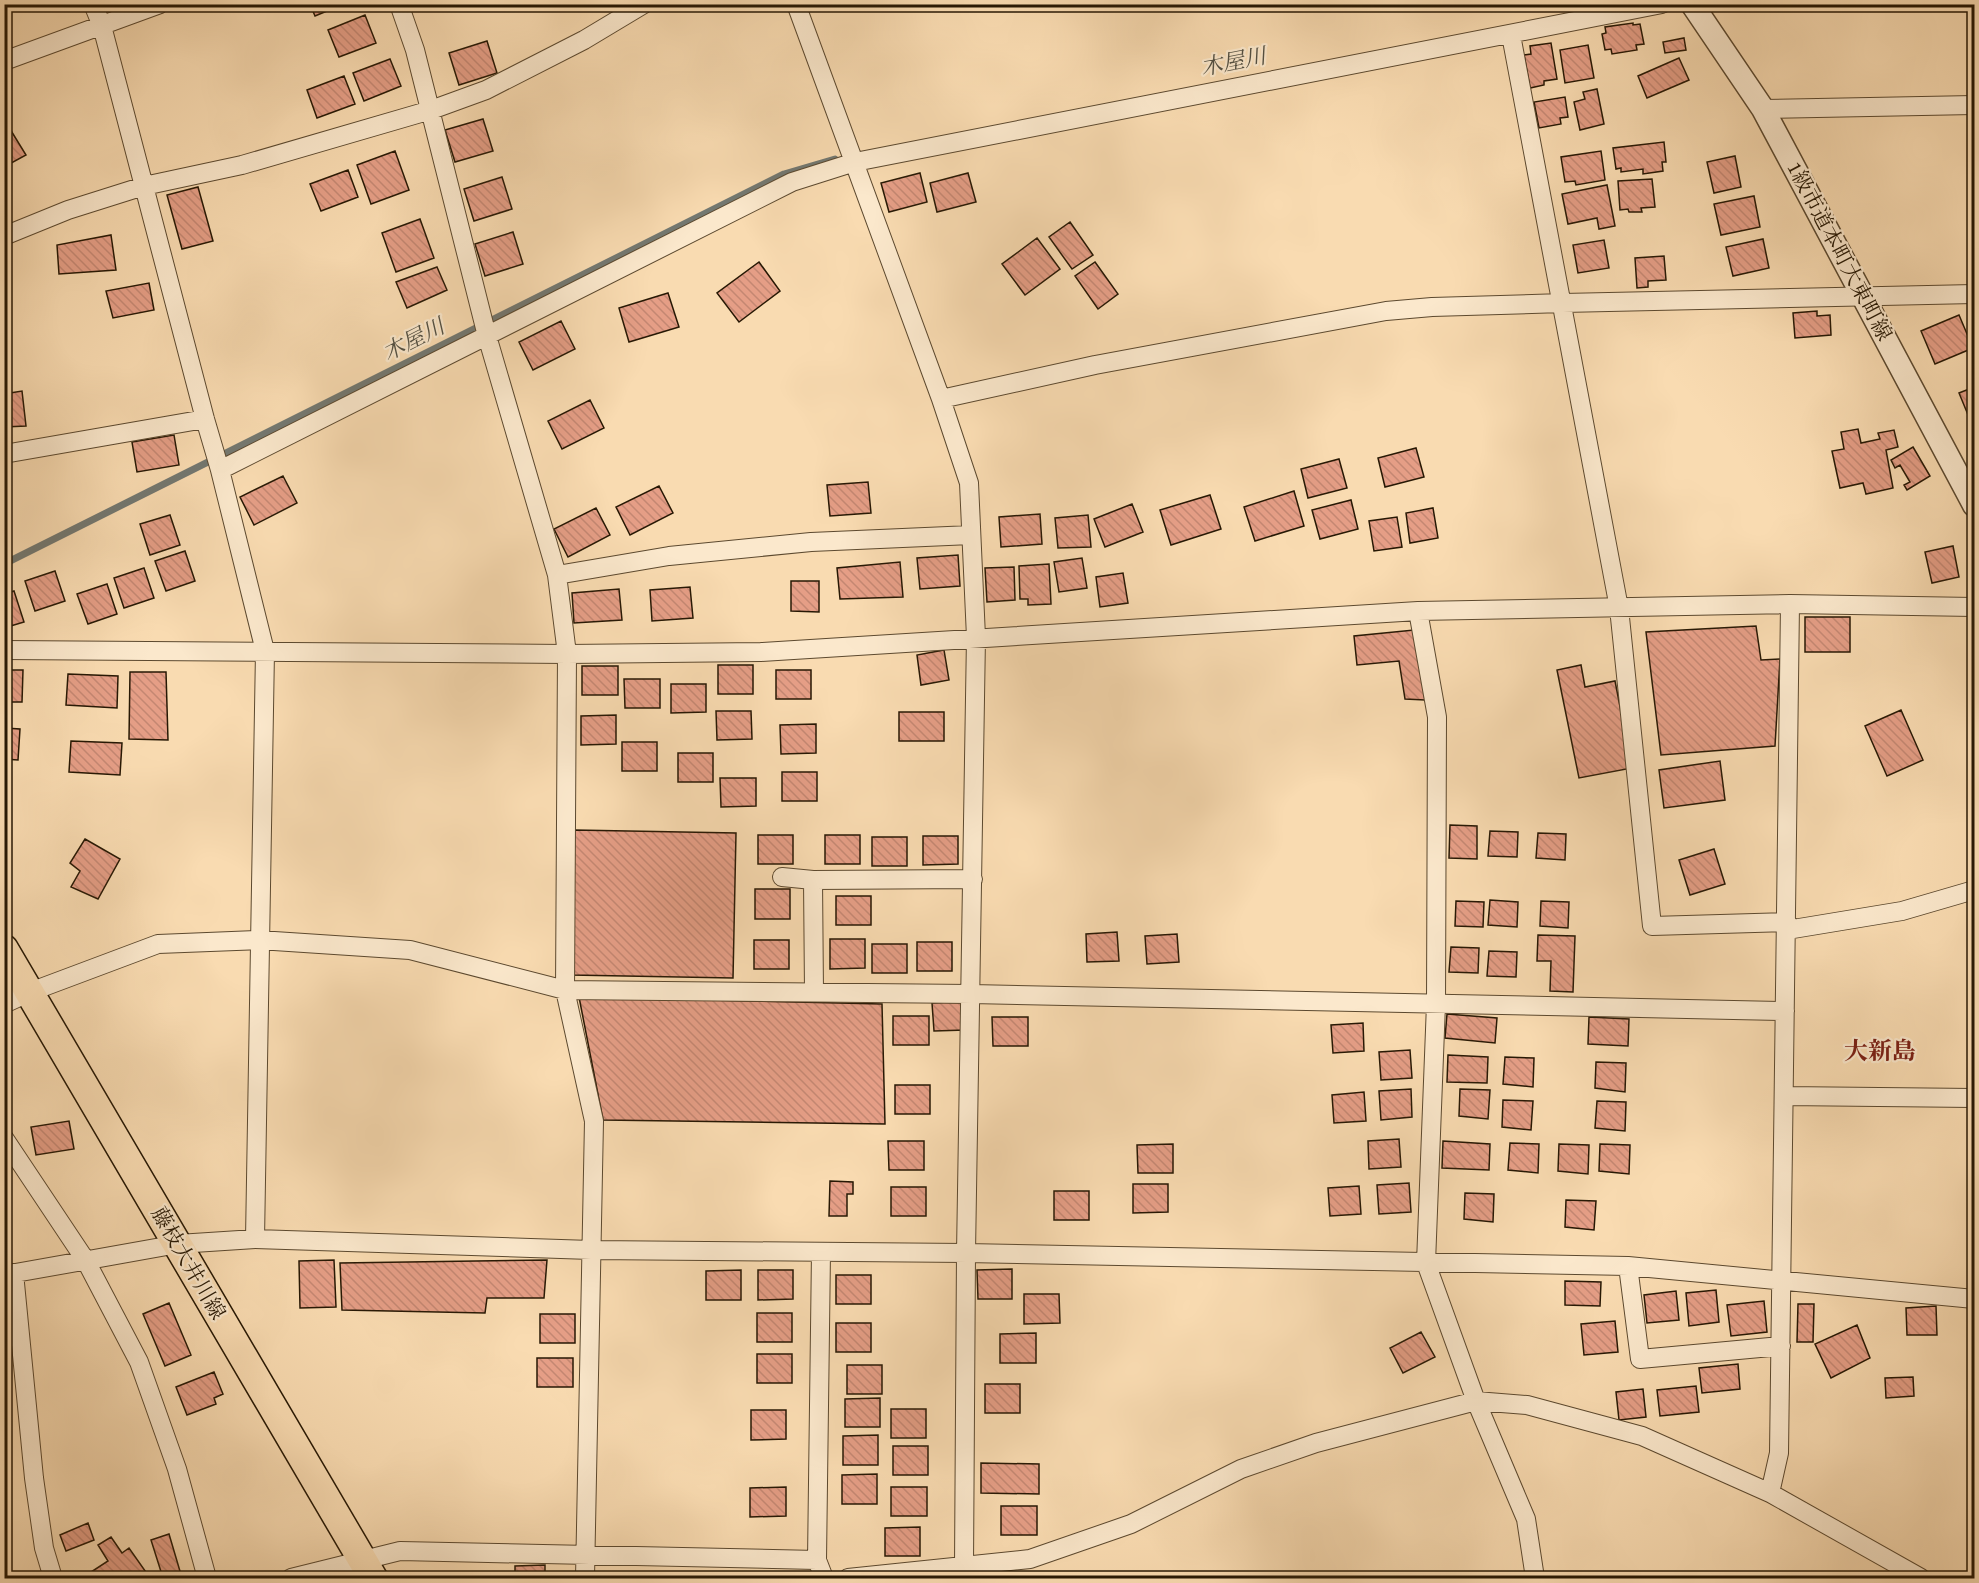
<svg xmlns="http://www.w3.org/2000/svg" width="1979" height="1583" font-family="'Gentium Book Plus','Noto Serif JP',serif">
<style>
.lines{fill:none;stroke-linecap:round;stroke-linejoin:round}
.stream{stroke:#737871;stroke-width:7}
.building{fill:url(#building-back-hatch);stroke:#271804;stroke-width:1.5}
.minor-casing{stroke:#5c492f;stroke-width:20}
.tertiary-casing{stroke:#5c492f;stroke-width:25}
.primary-casing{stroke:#271804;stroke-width:31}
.minor{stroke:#fbe8cc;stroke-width:18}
.tertiary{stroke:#fbe8cc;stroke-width:22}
.primary{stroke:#f9dbb1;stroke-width:28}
.labels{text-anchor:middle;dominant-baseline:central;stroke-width:4.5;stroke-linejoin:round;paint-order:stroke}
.street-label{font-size:21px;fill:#271804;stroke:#fbe8cc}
.water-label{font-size:22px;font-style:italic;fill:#535043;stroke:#fbe8cc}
.quarter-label{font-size:24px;font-weight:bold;fill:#7a1f14;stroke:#fbe8cc}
</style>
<defs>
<pattern id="building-back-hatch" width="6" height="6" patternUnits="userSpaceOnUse" patternTransform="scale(1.5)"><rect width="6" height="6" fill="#e59e86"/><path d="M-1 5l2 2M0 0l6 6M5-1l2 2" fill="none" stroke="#c48772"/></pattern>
</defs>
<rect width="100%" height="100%" fill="#f9dbb1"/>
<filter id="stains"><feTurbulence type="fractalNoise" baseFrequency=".00333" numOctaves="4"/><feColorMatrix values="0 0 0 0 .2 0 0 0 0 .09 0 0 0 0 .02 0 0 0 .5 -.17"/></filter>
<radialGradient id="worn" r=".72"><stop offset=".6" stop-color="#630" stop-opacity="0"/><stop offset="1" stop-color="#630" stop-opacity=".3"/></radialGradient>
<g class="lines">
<!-- stream -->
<path class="stream" d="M 4,564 L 784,174 L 835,159"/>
</g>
<!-- building -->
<path class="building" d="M 310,4 L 344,4 L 315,16 Z
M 365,15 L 376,43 L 339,57 L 328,30 Z
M 1633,23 L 1633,25 L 1640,24 L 1644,44 L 1636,45 L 1637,50 L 1612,54 L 1611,49 L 1605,50 L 1602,34 L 1606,33 L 1605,27 Z
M 1684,38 L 1686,50 L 1665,53 L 1663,42 Z
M 487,41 L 497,73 L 459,85 L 449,53 Z
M 1551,43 L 1557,79 L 1544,81 L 1544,85 L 1530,88 L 1524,55 L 1531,54 L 1530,46 Z
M 1588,45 L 1594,78 L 1565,83 L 1560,50 Z
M 1679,58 L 1689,80 L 1647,98 L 1638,76 Z
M 390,59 L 401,86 L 364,101 L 353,73 Z
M 344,76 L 355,104 L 317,118 L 307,90 Z
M 1597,89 L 1604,124 L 1580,130 L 1574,102 L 1585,99 L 1583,92 Z
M 1565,97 L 1568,117 L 1560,118 L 1561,124 L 1539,128 L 1534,102 Z
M 483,119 L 493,151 L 455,162 L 445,130 Z
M 10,129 L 26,155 L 4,167 L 4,132 Z
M 1664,142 L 1666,162 L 1662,162 L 1663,171 L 1643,174 L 1643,169 L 1621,172 L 1621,168 L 1616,169 L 1613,148 Z
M 395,151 L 409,190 L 371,204 L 357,165 Z
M 1601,151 L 1605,180 L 1576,185 L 1575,181 L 1565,182 L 1561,157 Z
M 1735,156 L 1741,187 L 1714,193 L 1707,162 Z
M 348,170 L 358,197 L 321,211 L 310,184 Z
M 920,173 L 927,202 L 889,212 L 881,183 Z
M 968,173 L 976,202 L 937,212 L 930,183 Z
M 502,177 L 512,209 L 474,221 L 464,189 Z
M 1652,179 L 1655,207 L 1641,208 L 1642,212 L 1629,212 L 1628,209 L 1620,210 L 1618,181 Z
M 1607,185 L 1615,226 L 1599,229 L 1597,218 L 1568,224 L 1562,194 Z
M 198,187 L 213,241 L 182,249 L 167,195 Z
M 1754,196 L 1760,227 L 1721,235 L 1714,204 Z
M 420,219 L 434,258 L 396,272 L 382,233 Z
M 1070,222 L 1093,255 L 1072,269 L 1049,237 Z
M 513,232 L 523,264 L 485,276 L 475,244 Z
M 111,235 L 116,270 L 59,274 L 57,245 Z
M 1037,238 L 1060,269 L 1025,295 L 1002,264 Z
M 1763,239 L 1769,268 L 1733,276 L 1726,247 Z
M 1604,240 L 1609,268 L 1578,273 L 1573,245 Z
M 1664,256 L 1666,280 L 1648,281 L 1648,287 L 1637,288 L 1635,258 Z
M 759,262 L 780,291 L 739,322 L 717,293 Z
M 1095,262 L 1118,294 L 1098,309 L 1075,276 Z
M 437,267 L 447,290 L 407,308 L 396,282 Z
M 149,283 L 154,310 L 113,318 L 106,291 Z
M 668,293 L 679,327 L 629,342 L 619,308 Z
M 1817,311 L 1817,316 L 1830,315 L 1831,335 L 1795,338 L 1793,313 Z
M 1959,315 L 1973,348 L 1935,364 L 1921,331 Z
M 561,321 L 575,349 L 533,370 L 519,342 Z
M 1974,387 L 1974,426 L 1973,427 L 1959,393 Z
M 22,391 L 26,426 L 4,427 L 4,394 Z
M 590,400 L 604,428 L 562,449 L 548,421 Z
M 1858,429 L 1861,443 L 1880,439 L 1878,433 L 1894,430 L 1898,447 L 1886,450 L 1893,488 L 1866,494 L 1863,483 L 1840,488 L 1832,451 L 1844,449 L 1841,432 Z
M 174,435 L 179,465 L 137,472 L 132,442 Z
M 1913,447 L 1930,476 L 1907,490 L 1904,485 L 1910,482 L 1900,465 L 1895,468 L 1891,460 Z
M 1416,448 L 1424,477 L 1385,487 L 1378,458 Z
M 1339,459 L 1347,488 L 1308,498 L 1301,469 Z
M 283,476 L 297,503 L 254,525 L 240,497 Z
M 868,482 L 871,513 L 830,516 L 827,485 Z
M 659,486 L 673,513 L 630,535 L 616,507 Z
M 1294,491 L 1304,526 L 1255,541 L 1244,507 Z
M 1210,495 L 1221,529 L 1171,545 L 1160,510 Z
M 1351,500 L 1358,529 L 1320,539 L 1312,510 Z
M 1132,504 L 1143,532 L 1105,547 L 1094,519 Z
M 596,508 L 610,535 L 568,557 L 554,529 Z
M 1433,508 L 1438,538 L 1410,543 L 1406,513 Z
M 1040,514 L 1042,544 L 1001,547 L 999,517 Z
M 170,515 L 180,545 L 150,555 L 140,524 Z
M 1088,515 L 1091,547 L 1058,548 L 1055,518 Z
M 1397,517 L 1402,547 L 1374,551 L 1369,521 Z
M 1953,546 L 1959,577 L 1932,583 L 1925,552 Z
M 185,551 L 195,581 L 166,591 L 155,561 Z
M 958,555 L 960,586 L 920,589 L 917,558 Z
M 1082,558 L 1087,588 L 1059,592 L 1054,562 Z
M 900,562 L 903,597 L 840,599 L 837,568 Z
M 1049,564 L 1051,604 L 1028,605 L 1028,599 L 1020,599 L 1019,566 Z
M 1014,567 L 1015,600 L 987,602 L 985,568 Z
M 144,568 L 154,598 L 124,608 L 114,578 Z
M 55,571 L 65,601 L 35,611 L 25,581 Z
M 1123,573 L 1128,603 L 1100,607 L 1096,577 Z
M 791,581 L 819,581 L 819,612 L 791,611 Z
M 107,584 L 117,614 L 88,624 L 77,594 Z
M 690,587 L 693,618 L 652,621 L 650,590 Z
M 619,589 L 622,620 L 574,623 L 572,593 Z
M 14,591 L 24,622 L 4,628 L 4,594 Z
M 1805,617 L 1850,617 L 1850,652 L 1805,652 Z
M 1756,626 L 1761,660 L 1780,659 L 1775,746 L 1661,755 L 1646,632 Z
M 1414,630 L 1425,700 L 1405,699 L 1399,661 L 1357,665 L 1354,636 Z
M 944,650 L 949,680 L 921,685 L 917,655 Z
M 718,665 L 753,665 L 753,694 L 718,694 Z
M 1581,665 L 1585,687 L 1615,681 L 1632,768 L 1579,778 L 1557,670 Z
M 582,666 L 618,666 L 618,695 L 582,695 Z
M 4,670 L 23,670 L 22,702 L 4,702 Z
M 776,670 L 811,670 L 811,699 L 776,699 Z
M 130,672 L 166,672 L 168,740 L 129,739 Z
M 68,674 L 118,676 L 117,708 L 66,705 Z
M 624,679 L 660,679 L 660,708 L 625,708 Z
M 671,684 L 706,684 L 706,712 L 671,713 Z
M 1901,710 L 1923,760 L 1887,776 L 1865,726 Z
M 716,711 L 751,711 L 752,739 L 717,740 Z
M 899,712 L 944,712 L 944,741 L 899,741 Z
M 616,715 L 616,744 L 581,745 L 581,716 Z
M 816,724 L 816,753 L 781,754 L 780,725 Z
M 4,728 L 20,729 L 18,760 L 4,759 Z
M 71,741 L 122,743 L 120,775 L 69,772 Z
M 622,742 L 657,742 L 657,771 L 622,771 Z
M 678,753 L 713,753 L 713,782 L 678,782 Z
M 1720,761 L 1725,800 L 1664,808 L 1659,770 Z
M 782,772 L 817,772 L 817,801 L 782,801 Z
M 720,778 L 756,778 L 756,806 L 721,807 Z
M 1450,825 L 1477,826 L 1477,859 L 1449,858 Z
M 574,830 L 736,833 L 733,978 L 571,975 Z
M 1490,831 L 1518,832 L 1517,857 L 1488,856 Z
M 1538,833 L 1566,834 L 1565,860 L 1536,858 Z
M 758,835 L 793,835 L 793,864 L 758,864 Z
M 825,835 L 860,835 L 860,864 L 825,864 Z
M 923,836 L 958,836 L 958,864 L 923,865 Z
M 872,837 L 907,837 L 907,866 L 872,866 Z
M 85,839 L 120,859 L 98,899 L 71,887 L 80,871 L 70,863 Z
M 1714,849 L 1725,884 L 1690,895 L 1679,860 Z
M 755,889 L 790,889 L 790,919 L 755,919 Z
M 836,896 L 871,896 L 871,925 L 836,925 Z
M 1490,900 L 1518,902 L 1517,927 L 1488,925 Z
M 1456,901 L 1484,902 L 1483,927 L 1455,926 Z
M 1541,901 L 1569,902 L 1568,928 L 1540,926 Z
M 1117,932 L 1119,961 L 1087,962 L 1086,934 Z
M 1177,934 L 1179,962 L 1147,964 L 1145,936 Z
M 1538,935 L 1575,936 L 1573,992 L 1550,991 L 1551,961 L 1537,961 Z
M 830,939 L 865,939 L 865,968 L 830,969 Z
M 754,940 L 789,940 L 789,969 L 754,969 Z
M 917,942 L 952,942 L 952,971 L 917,971 Z
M 872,944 L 907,944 L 907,973 L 872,973 Z
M 1451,947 L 1479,948 L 1478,973 L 1449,972 Z
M 1489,951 L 1517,952 L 1516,977 L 1487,976 Z
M 579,997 L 882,1004 L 885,1124 L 603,1120 Z
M 963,1001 L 965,1030 L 934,1031 L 932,1003 Z
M 1447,1014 L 1497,1018 L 1495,1043 L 1445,1038 Z
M 893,1016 L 929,1016 L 929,1045 L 893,1045 Z
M 992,1017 L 1028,1017 L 1028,1046 L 993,1046 Z
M 1589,1017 L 1629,1019 L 1628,1046 L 1588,1044 Z
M 1363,1023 L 1364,1051 L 1333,1053 L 1331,1025 Z
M 1410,1050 L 1412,1078 L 1381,1080 L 1379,1052 Z
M 1448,1055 L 1488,1057 L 1487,1083 L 1447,1082 Z
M 1505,1057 L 1534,1058 L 1533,1087 L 1503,1084 Z
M 1596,1062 L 1626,1063 L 1625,1092 L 1595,1088 Z
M 895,1085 L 930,1085 L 930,1114 L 895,1114 Z
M 1411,1089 L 1412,1117 L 1381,1120 L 1379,1091 Z
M 1460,1089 L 1490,1090 L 1488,1119 L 1459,1116 Z
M 1364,1092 L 1366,1121 L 1334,1123 L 1332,1095 Z
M 1503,1100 L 1533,1101 L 1531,1130 L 1502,1127 Z
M 1597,1101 L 1626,1102 L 1625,1131 L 1595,1128 Z
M 69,1121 L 74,1149 L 36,1155 L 31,1127 Z
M 1399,1139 L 1401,1167 L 1369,1169 L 1368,1141 Z
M 888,1141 L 924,1141 L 924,1170 L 889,1170 Z
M 1443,1141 L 1490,1144 L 1489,1170 L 1442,1168 Z
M 1510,1143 L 1539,1144 L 1538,1173 L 1508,1170 Z
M 1173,1144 L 1173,1173 L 1138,1173 L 1137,1145 Z
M 1559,1144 L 1589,1145 L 1588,1174 L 1558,1171 Z
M 1600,1144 L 1630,1145 L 1629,1174 L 1599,1171 Z
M 830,1181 L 853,1182 L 853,1194 L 847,1194 L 847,1216 L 829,1216 Z
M 1409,1183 L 1411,1212 L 1379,1214 L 1377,1185 Z
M 1133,1184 L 1168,1184 L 1168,1212 L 1133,1213 Z
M 1359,1186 L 1361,1214 L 1330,1216 L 1328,1188 Z
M 891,1187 L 926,1187 L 926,1216 L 891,1216 Z
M 1054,1191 L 1089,1191 L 1089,1220 L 1054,1220 Z
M 1465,1193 L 1494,1194 L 1493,1222 L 1464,1219 Z
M 1566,1200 L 1596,1201 L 1594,1230 L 1565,1227 Z
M 334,1260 L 336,1307 L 300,1308 L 299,1261 Z
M 547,1260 L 544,1298 L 487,1298 L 485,1313 L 342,1310 L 340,1263 Z
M 1012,1269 L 1012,1299 L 978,1299 L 977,1270 Z
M 741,1270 L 741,1300 L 706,1300 L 706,1271 Z
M 758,1270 L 793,1270 L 793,1299 L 758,1300 Z
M 836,1275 L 871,1275 L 871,1304 L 836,1304 Z
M 1565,1281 L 1601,1282 L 1600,1306 L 1565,1305 Z
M 1716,1290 L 1719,1322 L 1689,1326 L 1686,1293 Z
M 1676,1291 L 1679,1320 L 1647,1323 L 1644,1295 Z
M 1024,1294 L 1059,1294 L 1060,1323 L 1024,1324 Z
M 1764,1301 L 1767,1332 L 1731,1336 L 1727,1305 Z
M 169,1303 L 191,1355 L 165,1366 L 143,1314 Z
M 1798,1304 L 1814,1304 L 1813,1342 L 1797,1342 Z
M 1936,1306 L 1937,1335 L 1907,1335 L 1906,1308 Z
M 757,1313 L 792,1313 L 792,1342 L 757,1342 Z
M 540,1314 L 575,1314 L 575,1343 L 540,1343 Z
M 1615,1321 L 1618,1352 L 1584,1355 L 1581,1324 Z
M 836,1323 L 871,1323 L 871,1352 L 836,1352 Z
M 1857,1325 L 1870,1358 L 1831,1378 L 1815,1344 Z
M 1421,1332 L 1435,1357 L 1403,1373 L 1390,1348 Z
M 1036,1333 L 1036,1363 L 1000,1363 L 1000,1334 Z
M 757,1354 L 792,1354 L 792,1383 L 757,1383 Z
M 537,1358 L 573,1358 L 573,1387 L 537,1387 Z
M 1738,1364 L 1740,1389 L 1702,1393 L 1699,1368 Z
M 847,1365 L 882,1365 L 882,1394 L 847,1394 Z
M 214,1372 L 223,1394 L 214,1398 L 216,1404 L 187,1415 L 176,1387 Z
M 1913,1377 L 1914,1396 L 1886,1398 L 1885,1378 Z
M 4,1383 L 9,1410 L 4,1411 Z
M 985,1384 L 1020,1384 L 1020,1413 L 985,1413 Z
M 1696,1386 L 1699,1412 L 1660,1416 L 1657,1390 Z
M 1643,1389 L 1646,1417 L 1619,1420 L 1616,1392 Z
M 880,1398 L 880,1427 L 845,1427 L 845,1399 Z
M 891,1409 L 926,1409 L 926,1438 L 891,1438 Z
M 751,1410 L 786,1410 L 786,1439 L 751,1440 Z
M 878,1435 L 878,1465 L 843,1465 L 843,1436 Z
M 893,1446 L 928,1446 L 928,1475 L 893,1475 Z
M 981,1463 L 1039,1464 L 1039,1494 L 981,1493 Z
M 877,1474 L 877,1504 L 842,1504 L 842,1475 Z
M 786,1487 L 786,1516 L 750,1517 L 750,1488 Z
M 891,1487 L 927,1487 L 927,1516 L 891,1516 Z
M 1001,1506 L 1037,1506 L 1037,1535 L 1001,1535 Z
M 88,1523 L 94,1540 L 66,1551 L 60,1535 Z
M 920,1527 L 920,1556 L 885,1556 L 885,1528 Z
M 169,1534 L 182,1578 L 163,1578 L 151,1540 Z
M 111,1537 L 122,1553 L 129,1548 L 148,1575 L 143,1578 L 95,1578 L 91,1572 L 108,1561 L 98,1545 Z
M 545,1565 L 545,1578 L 515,1578 L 515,1566 Z
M 597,1572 L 702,1573 L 702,1578 L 597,1578 Z"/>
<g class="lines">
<defs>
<path id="minor" d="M 93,4 L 102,26 L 205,419 L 220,470 L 265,651 L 255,1239
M 399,4 L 415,50 L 487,336 L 557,575 L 567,654 L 565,990 L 594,1121 L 585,1578
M 796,4 L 941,399 L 969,483 L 976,637 L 966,1253 L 964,1566
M 1511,35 L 1619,608 L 1652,926 L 1787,922
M 4,61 L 160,4
M 1763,109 L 1974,105
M 4,236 L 68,210 L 144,186 L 242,165 L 431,110 L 486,90 L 584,40 L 644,4
M 941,399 L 1095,365 L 1386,311 L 1432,307 L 1563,303 L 1974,294
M 4,454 L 205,419
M 220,470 L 792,182 L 855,162 L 1662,4
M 557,575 L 669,556 L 811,542 L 971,535
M 1418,611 L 1437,717 L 1436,1004 L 1426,1263 L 1476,1401 L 1526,1519 L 1535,1578
M 4,650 L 567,654 L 761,652 L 1418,611 L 1790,604 L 1974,607
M 782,877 L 813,880 L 973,879
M 813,880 L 814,992
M 1787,930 L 1902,911 L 1974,890
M 4,1004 L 30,992 L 158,944 L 259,940 L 410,950 L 565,990 L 971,994 L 1785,1011
M 1784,1096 L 1974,1098
M 4,1138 L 86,1261 L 139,1362 L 177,1469 L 207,1578
M 1628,1266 L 1640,1359 L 1781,1346
M 14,1273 L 34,1478 L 44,1548 L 53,1578
M 4,1275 L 178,1244 L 255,1239 L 591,1250 L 966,1253 L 1628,1266 L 1974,1299
M 1770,1493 L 1779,1453 L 1790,604
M 817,1560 L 824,1578
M 291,1578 L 400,1551 L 817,1560 L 821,1252
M 848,1578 L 1030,1559 L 1131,1524 L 1241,1469 L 1316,1443 L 1476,1401 L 1527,1405 L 1642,1436 L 1770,1493 L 1921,1578"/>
<path id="tertiary" d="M 1692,4 L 1763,109 L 1974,505"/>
<path id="primary" d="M 4,949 L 373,1578"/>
</defs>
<!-- minor casing -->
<use href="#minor" class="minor-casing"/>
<!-- tertiary casing -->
<use href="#tertiary" class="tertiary-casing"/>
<!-- primary casing -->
<use href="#primary" class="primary-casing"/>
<!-- minor -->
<use href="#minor" class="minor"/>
<!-- tertiary -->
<use href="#tertiary" class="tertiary"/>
<!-- primary -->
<use href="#primary" class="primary"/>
</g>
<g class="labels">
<!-- street labels -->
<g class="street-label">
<text transform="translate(1840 251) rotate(62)">1級市道本町大東町線</text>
<text transform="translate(189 1263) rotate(60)">藤枝大井川線</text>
</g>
<!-- water labels -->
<g class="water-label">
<text transform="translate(1233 61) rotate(-11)">木屋川</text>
<text transform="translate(413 339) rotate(-27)">木屋川</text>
</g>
<!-- quarter labels -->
<g class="quarter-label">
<text x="1880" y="1050">大新島</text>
</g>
</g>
<!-- margin -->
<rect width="1979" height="1583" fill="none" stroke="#f9dbb1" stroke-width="24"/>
<rect x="6" y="6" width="1967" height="1571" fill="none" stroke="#271804" stroke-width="3"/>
<rect x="12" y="12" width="1955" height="1559" fill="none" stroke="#271804" stroke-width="1.5"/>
<rect width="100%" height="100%" filter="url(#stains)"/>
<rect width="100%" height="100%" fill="url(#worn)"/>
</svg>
